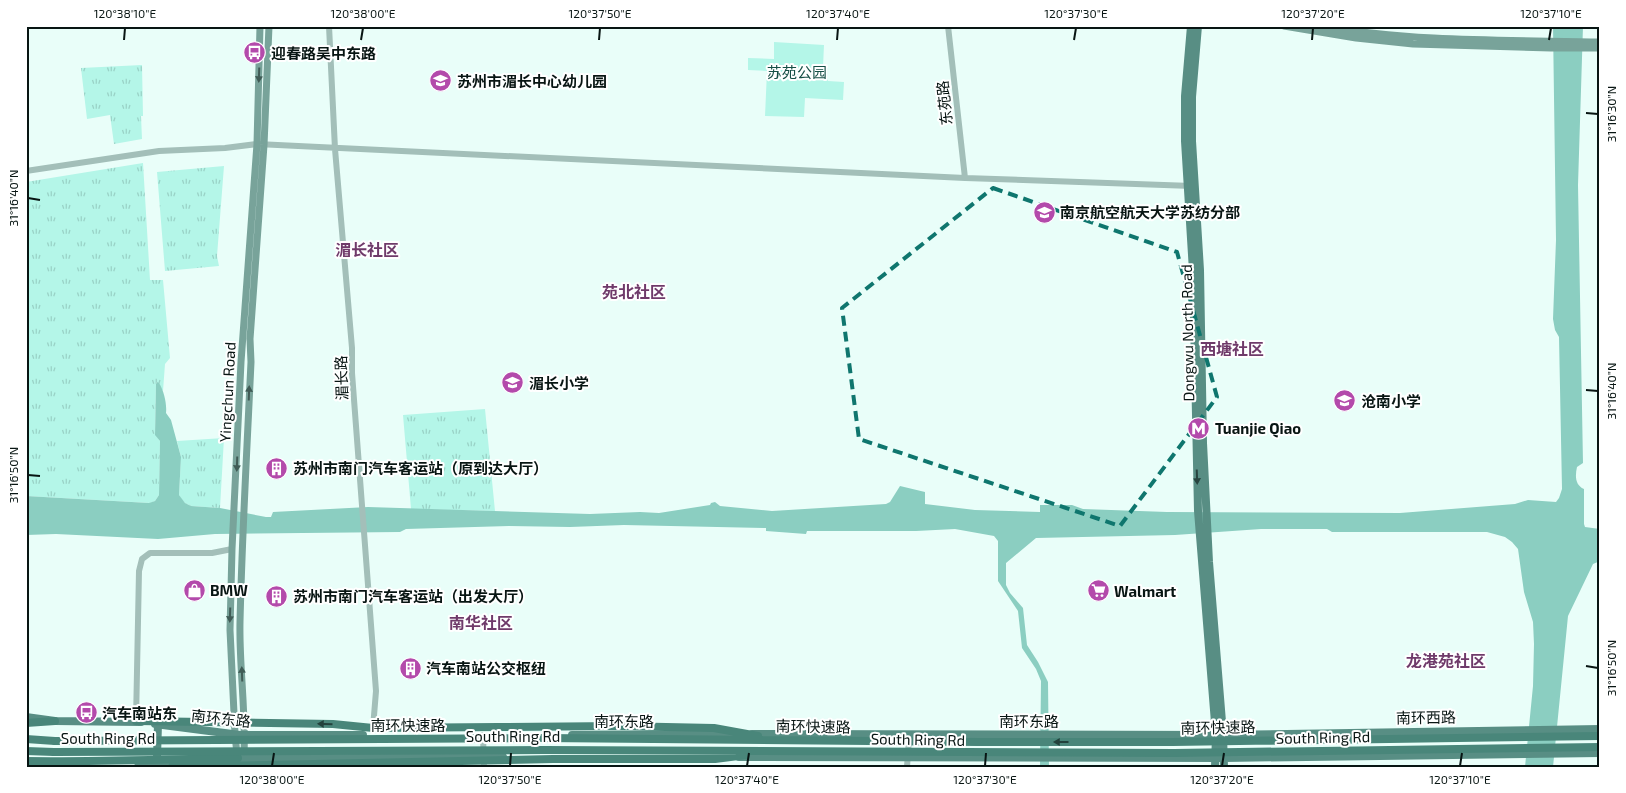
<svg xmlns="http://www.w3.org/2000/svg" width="1626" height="793" font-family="'Exo 2','Noto Sans SC',sans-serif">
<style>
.grass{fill:url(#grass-tufts)}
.park{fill:#b4f6e8}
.water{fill:#8bcec1}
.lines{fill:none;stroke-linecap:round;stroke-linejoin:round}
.tertiary{stroke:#a3bfb9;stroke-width:6}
.secondary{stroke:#78a39a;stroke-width:7}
.primary{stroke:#588e84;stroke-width:8}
.trunk{stroke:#49867a;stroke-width:8}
.trunk-bridge{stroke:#49867a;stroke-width:8}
.oneway{fill:#405c56}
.oneway2{fill:#284540}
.oneway3{fill:#22423c}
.marked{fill:none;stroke:#0f766e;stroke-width:4;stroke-dasharray:10 6;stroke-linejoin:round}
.ticks{fill:none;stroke:#081513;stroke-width:2}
.labels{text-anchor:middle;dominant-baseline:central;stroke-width:4;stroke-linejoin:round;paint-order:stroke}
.poi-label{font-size:15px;font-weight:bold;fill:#081513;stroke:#fff;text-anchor:start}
.park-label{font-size:15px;fill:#164f46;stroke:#fff}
.street-label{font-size:15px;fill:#081513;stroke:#fff}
.neighbourhood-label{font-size:16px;font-weight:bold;fill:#6f3a6a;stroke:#fff}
.neatline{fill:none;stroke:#081513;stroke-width:2}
.ticks-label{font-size:12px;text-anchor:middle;fill:#081513}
</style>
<defs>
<pattern id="grass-tufts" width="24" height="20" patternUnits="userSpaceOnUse" patternTransform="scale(1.25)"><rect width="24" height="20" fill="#b4f6e8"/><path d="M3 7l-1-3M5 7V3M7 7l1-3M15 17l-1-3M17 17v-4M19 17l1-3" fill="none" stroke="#99d2c6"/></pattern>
</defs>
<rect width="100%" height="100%" fill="#e9fef9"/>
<!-- grass -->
<path class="grass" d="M 142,65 L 143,116 L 141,116 L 142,139 L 114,144 L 110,115 L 87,119 L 81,68 Z
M 143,163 L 150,280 L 163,280 L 170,358 L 165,364 L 163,391 L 157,382 L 156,384 L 155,434 L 160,441 L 159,495 L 155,501 L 150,503 L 26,496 L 26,182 Z
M 224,166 L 217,256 L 219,266 L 165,271 L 157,172 Z
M 485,409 L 495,511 L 411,509 L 403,415 Z
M 224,438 L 220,508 L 191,506 L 185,503 L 181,499 L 179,495 L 181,457 L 177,441 Z"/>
<!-- park -->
<path class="park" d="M 774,42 L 824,45 L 823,67 L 828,68 L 828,81 L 844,82 L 843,100 L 805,98 L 804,117 L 765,116 L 767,71 L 748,70 L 748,58 L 774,59 Z"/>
<!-- water -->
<path class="water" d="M 1553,26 L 1583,26 L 1578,185 L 1583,463 L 1577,467 C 1575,476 1575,485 1584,489 L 1584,524 L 1585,527 L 1600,529 L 1600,561 L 1593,564 L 1568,616 L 1553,767 L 1525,767 L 1533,686 L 1534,644 L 1533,622 L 1524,592 L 1518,549 L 1512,542 L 1505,537 L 1487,532 L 1332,532 L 1327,529 L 1261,529 L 1175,535 L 1036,538 L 1006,563 L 1006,585 L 1010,593 L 1023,608 L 1027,645 L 1038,662 L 1048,682 L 1049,767 L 1040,767 L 1041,681 L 1036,669 L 1022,648 L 1018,611 L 998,581 L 998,541 L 994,536 L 955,529 L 916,531 L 807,531 L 806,534 L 766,531 L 766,528 L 624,525 L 570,527 L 509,526 L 406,529 L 400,532 L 215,534 L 158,539 L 56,534 L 26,535 L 26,496 L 149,503 L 155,501 L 159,495 L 160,441 L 155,435 L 156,384 L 157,382 L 159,383 C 164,391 167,404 166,413 L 171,420 L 181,457 L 179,495 L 185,503 L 191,506 L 220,508 L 266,517 L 271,517 L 273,512 L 368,507 L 590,514 L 640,512 L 659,513 L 710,505 L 711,503 L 715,502 L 720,506 L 772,511 L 886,504 L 890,502 L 900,486 L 925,492 L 925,504 L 975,510 L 1040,512 L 1040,505 L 1072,505 L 1083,509 L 1167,512 L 1400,513 L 1515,504 L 1528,500 L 1556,502 L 1559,498 L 1562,489 L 1559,337 L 1555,330 L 1553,319 L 1556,240 Z"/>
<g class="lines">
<!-- tertiary -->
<path class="tertiary" d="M 329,26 L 335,149 L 352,348 L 352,373 L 376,691 L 373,728
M 948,26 L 965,178
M 26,171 L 159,151 L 225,148 L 257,144 L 965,178 L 1192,186
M 136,721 L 139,571 L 142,559 L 150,553 L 212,553 L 232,549
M 483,735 L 484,767
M 907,767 L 909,738"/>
<!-- secondary -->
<path class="secondary" d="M 1284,26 L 1356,38 L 1413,44 L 1551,48 L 1600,48
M 1320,26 C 1412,42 1506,40 1600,42
M 237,755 L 235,734 L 230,630 L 232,549 L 241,362 L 257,144 L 260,26
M 244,755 C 246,710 239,666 240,622 C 242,535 247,449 251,362 L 250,339 L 264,145 L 269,26"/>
<!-- primary -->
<path class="primary" d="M 1191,26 L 1185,96 L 1185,141 L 1193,271 L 1198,511 L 1216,735 L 1215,767
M 1198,26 L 1192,97 L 1192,141 L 1200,270 L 1203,443 L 1209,562 L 1223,734 L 1224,767
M 26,717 L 55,721 L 141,722
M 155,724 L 240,735 L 363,735
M 752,734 L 1216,735 L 1600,729
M 572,735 L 736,734
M 157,757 L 158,724
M 739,757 L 1224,758 L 1600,753
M 232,759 L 503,757
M 138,767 L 193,762"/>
<!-- trunk -->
<path class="trunk" d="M 136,721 L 333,724 L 373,728 L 498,727
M 26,723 L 55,721
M 26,739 L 55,741
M 26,751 L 54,752
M 26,761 C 97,762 167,759 238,758
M 172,767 L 363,763"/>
<!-- trunk-bridge -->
<path class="trunk-bridge" d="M 498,727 L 618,726 L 714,728 L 758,736
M 55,741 L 544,738 L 977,742 L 1173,742 L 1600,736
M 54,752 L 544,750 L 1174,753 L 1600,747
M 363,763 L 553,759 L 715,759 L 746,755"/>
</g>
<!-- one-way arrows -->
<defs><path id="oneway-solid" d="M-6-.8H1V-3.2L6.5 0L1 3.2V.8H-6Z" transform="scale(1.25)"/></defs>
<g class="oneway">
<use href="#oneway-solid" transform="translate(259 75) rotate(92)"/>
<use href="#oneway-solid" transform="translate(249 393) rotate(-88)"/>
<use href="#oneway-solid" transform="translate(237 464) rotate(92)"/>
<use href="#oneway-solid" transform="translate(230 615) rotate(92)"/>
<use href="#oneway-solid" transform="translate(242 674) rotate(-92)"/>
</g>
<use class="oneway2" href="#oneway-solid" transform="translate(1197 477) rotate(88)"/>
<g class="oneway3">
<use href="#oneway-solid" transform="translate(325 724) rotate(-179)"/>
<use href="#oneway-solid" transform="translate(1061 742) rotate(180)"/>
</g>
<!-- marked area -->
<path class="marked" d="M 993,188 L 1177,252 L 1217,397 L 1120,526 L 859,439 L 842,308 Z"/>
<!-- ticks -->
<path class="ticks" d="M 124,40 L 125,28M 361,40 L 363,28M 599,40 L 600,28M 837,40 L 838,28M 1074,40 L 1076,28M 1312,40 L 1313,28M 1549,40 L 1551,28M 1586,113 L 1598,114M 28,198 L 40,200M 1586,390 L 1598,391M 28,475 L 40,476M 1586,666 L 1598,668M 272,766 L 274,753M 510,766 L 511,753M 747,766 L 749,753M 985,766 L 986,753M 1222,766 L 1224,753M 1460,766 L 1462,753"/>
<!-- icons -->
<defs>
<symbol id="bus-disc" viewBox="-11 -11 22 22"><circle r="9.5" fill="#b34aab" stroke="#fff"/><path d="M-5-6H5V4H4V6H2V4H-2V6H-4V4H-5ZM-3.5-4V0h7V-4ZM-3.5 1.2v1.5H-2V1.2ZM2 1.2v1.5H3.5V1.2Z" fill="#fff"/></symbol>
<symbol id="school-disc" viewBox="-11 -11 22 22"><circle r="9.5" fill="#b34aab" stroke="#fff"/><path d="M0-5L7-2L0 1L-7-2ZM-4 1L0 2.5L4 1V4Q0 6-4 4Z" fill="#fff"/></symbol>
<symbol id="university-disc" viewBox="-11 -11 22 22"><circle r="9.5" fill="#b34aab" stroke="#fff"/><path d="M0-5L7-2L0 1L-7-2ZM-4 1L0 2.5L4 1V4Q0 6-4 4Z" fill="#fff"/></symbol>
<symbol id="metro-disc" viewBox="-11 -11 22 22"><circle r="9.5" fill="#b34aab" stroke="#fff"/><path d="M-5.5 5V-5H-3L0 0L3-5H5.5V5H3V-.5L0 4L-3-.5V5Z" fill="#fff"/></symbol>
<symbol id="building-disc" viewBox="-11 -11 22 22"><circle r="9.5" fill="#b34aab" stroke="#fff"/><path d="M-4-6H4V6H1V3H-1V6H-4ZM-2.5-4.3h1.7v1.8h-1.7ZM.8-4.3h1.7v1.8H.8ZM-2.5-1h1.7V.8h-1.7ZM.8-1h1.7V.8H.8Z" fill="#fff"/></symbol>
<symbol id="shop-disc" viewBox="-11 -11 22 22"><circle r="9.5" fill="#b34aab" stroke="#fff"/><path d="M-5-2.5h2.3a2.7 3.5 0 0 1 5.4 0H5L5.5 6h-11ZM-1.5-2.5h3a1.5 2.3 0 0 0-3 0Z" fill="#fff"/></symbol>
<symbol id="supermarket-disc" viewBox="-11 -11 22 22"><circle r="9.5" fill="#b34aab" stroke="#fff"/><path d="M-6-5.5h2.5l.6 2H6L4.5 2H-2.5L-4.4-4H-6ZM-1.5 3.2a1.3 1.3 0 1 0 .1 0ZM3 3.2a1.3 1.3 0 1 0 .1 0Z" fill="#fff"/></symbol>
</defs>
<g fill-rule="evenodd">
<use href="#bus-disc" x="242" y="40" width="25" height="25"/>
<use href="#school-disc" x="428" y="68" width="25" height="25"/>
<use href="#university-disc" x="1032" y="200" width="25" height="25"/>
<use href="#school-disc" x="500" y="370" width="25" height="25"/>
<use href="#school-disc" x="1332" y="388" width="25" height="25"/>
<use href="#metro-disc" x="1186" y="416" width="25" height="25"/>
<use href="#building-disc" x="264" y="456" width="25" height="25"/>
<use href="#shop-disc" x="182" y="578" width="25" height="25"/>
<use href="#supermarket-disc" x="1086" y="578" width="25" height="25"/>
<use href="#building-disc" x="264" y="584" width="25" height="25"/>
<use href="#building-disc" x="398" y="656" width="25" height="25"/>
<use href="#bus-disc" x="74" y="700" width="25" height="25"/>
</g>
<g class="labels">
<!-- poi labels -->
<g class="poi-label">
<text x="271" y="53">迎春路吴中东路</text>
<text x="457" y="81">苏州市湄长中心幼儿园</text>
<text x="1060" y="212">南京航空航天大学苏纺分部</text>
<text x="529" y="383">湄长小学</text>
<text x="1361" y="401">沧南小学</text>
<text x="1215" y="428">Tuanjie Qiao</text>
<text x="293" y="468">苏州市南门汽车客运站（原到达大厅）</text>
<text x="210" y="590">BMW</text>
<text x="1114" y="591">Walmart</text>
<text x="293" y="596">苏州市南门汽车客运站（出发大厅）</text>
<text x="426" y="668">汽车南站公交枢纽</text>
<text x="102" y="713">汽车南站东</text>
</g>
<!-- park labels -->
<g class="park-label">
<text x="797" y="72">苏苑公园</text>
</g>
<!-- street labels -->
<g class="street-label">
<text transform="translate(944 103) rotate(-96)">东苑路</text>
<text transform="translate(1187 333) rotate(-91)">Dongwu North Road</text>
<text transform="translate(341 378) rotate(-92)">湄长路</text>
<text transform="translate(227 392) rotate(-87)">Yingchun Road</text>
<text transform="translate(1426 717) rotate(-1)">南环西路</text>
<text transform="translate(221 718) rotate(6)">南环东路</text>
<text x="624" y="721">南环东路</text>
<text x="1029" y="721">南环东路</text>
<text x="408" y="725">南环快速路</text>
<text transform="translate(813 726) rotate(1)">南环快速路</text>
<text transform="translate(1218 727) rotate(-1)">南环快速路</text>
<text x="513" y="736">South Ring Rd</text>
<text transform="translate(1323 737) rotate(-1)">South Ring Rd</text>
<text x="108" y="738">South Ring Rd</text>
<text transform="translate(918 739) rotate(1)">South Ring Rd</text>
</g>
<!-- neighbourhood labels -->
<g class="neighbourhood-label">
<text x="367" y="249">湄长社区</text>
<text x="634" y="291">苑北社区</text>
<text x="1232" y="348">西塘社区</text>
<text x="481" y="622">南华社区</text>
<text x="1446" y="660">龙港苑社区</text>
</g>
</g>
<!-- border -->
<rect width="1626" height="793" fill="none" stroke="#ffffff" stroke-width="55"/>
<rect x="28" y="28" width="1570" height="738" class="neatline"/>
<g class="ticks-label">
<text x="125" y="18">120°38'10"E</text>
<text x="363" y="18">120°38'00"E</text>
<text x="600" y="18">120°37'50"E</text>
<text x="838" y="18">120°37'40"E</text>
<text x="1076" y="18">120°37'30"E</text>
<text x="1313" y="18">120°37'20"E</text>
<text x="1551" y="18">120°37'10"E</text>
<text transform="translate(1612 114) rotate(-90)" y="4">31°16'30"N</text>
<text transform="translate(14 198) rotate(-90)" y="4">31°16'40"N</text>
<text transform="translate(1612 391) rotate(-90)" y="4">31°16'40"N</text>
<text transform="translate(14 475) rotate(-90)" y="4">31°16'50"N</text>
<text transform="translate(1612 668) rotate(-90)" y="4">31°16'50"N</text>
<text x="272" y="784">120°38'00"E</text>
<text x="510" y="784">120°37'50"E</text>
<text x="747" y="784">120°37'40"E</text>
<text x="985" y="784">120°37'30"E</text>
<text x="1222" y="784">120°37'20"E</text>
<text x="1460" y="784">120°37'10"E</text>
</g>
</svg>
